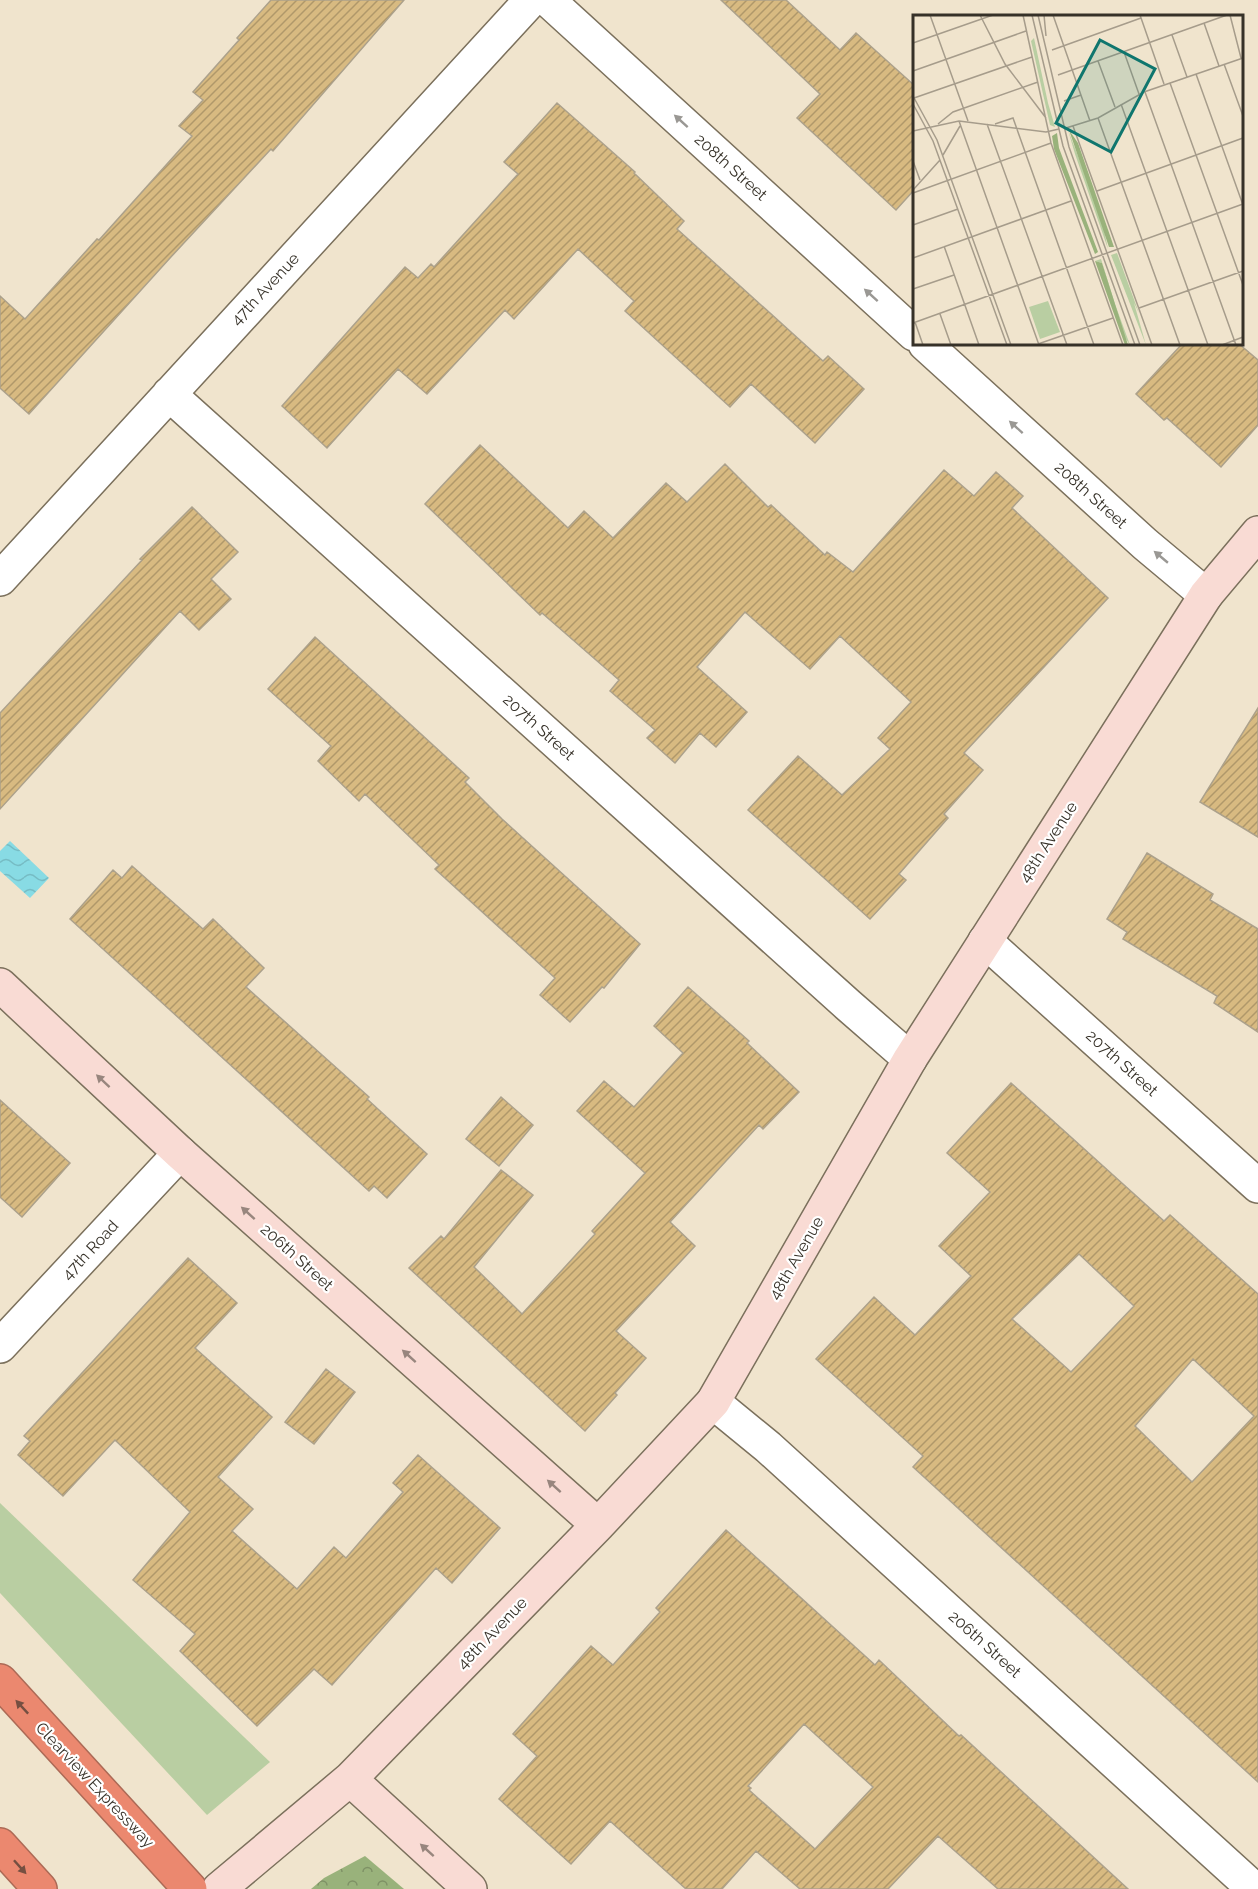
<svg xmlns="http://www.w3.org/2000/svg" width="1258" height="1889" font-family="Raleway,sans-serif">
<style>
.grass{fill:#b9cea2}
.forest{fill:url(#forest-crowns)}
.water{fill:url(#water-waves)}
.building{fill:url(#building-hatch);stroke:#aca18b;stroke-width:1.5;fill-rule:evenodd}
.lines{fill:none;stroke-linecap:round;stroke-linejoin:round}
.street-casing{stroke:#7b705c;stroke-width:36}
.secondary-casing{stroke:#7b705c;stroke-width:36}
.highway-casing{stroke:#ac6a56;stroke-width:36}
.street{stroke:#fff;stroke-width:33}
.secondary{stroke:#f9dbd4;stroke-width:33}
.highway{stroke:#eb886f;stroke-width:33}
.oneway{fill:#9a9894}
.oneway2{fill:#98867e}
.oneway3{fill:#754f41}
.labels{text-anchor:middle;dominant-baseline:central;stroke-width:4.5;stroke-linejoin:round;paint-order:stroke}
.street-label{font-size:16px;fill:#363128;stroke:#fff}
.inset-road{fill:none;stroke:#a69c8b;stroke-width:1.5}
.view{fill:#0f766e;fill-opacity:0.15;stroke:#0f766e;stroke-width:3}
.inset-edge{fill:none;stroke:#363128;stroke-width:3}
</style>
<defs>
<pattern id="forest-crowns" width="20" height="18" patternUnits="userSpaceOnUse" patternTransform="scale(1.5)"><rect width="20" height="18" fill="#99b27b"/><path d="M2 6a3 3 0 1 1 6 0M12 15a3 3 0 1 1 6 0" fill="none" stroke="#7e9165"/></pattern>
<pattern id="water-waves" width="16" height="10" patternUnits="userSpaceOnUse" patternTransform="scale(1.5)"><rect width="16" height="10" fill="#88dbe4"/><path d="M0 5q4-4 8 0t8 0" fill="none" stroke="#76bcc4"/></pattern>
<pattern id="building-hatch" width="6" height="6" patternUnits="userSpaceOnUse" patternTransform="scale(1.5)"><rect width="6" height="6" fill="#d8ba81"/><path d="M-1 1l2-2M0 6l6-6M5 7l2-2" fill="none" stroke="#b0986a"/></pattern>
</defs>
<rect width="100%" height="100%" fill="#f0e4cd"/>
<!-- grass -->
<path class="grass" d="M 0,1503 L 270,1762 L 207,1815 L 0,1593 Z"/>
<!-- forest -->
<path class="forest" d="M 365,1856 L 404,1889 L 311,1889 L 324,1878 Z"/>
<!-- water -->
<path class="water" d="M 10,841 L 49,878 L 30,898 L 0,871 L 0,851 Z"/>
<!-- building -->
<path class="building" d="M 271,0 L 404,0 L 273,151 L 271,149 L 170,258 L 29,414 L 0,388 L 0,296 L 25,319 L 97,239 L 99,240 L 192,136 L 179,126 L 203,100 L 193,92 L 239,40 L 237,38 Z
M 721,0 L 786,0 L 840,50 L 856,33 L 915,86 L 915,189 L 896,210 L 797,118 L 820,94 Z
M 557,103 L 635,172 L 634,173 L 684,221 L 677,229 L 823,361 L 828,356 L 864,389 L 815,443 L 751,384 L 730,407 L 625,311 L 634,301 L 578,249 L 514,319 L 505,310 L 427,394 L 398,369 L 327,448 L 282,406 L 405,267 L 418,278 L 431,264 L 434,267 L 518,174 L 504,162 Z
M 1182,344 L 1239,344 L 1258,360 L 1258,425 L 1221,467 L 1167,418 L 1164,420 L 1136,394 Z
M 480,445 L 568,528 L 584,511 L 613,538 L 666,483 L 687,502 L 725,464 L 768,507 L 771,505 L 825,555 L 827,552 L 853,572 L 944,470 L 974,496 L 996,472 L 1023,496 L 1012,508 L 1108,598 L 964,753 L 983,770 L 944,814 L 948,818 L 899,874 L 906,880 L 870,919 L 748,810 L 798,756 L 842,795 L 890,749 L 878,738 L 911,702 L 840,636 L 810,669 L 745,612 L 697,667 L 747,712 L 716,747 L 700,733 L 675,763 L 647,738 L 655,730 L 610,691 L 619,680 L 542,613 L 540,615 L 425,504 Z
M 192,507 L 238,552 L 211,579 L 231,599 L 199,630 L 180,611 L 0,809 L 0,713 L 142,560 L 140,559 Z
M 315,637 L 469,778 L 465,782 L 502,819 L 640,944 L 604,988 L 602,987 L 570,1022 L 540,995 L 555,978 L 435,869 L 439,865 L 365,794 L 359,801 L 318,761 L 331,746 L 268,689 Z
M 1258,708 L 1258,837 L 1200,802 Z
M 1147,853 L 1213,894 L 1210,900 L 1258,929 L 1258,1032 L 1214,1003 L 1217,996 L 1123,939 L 1127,932 L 1107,919 Z
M 132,866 L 203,929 L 213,919 L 264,968 L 246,987 L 369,1097 L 367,1099 L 427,1154 L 387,1198 L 374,1186 L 369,1191 L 70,919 L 113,870 L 122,878 Z
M 688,987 L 749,1041 L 747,1043 L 799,1092 L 763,1129 L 759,1125 L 670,1222 L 695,1246 L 616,1331 L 646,1358 L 615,1393 L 617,1395 L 585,1431 L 409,1268 L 441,1236 L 444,1239 L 501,1170 L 533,1195 L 474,1267 L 522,1314 L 595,1234 L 592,1231 L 645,1173 L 577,1111 L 604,1081 L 634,1107 L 683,1053 L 654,1026 Z
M 1011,1083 L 1164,1221 L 1170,1215 L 1258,1294 L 1258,1782 L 913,1467 L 923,1456 L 816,1359 L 874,1297 L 915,1335 L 971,1276 L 939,1246 L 990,1192 L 947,1153 ZM 1079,1254 L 1134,1306 L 1071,1372 L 1012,1319 ZM 1193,1359 L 1254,1416 L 1192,1482 L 1135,1426 Z
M 501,1097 L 533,1125 L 499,1166 L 466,1139 Z
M 0,1100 L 70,1163 L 22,1217 L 0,1197 Z
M 188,1258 L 237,1303 L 195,1348 L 272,1417 L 218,1477 L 253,1509 L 232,1531 L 297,1589 L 334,1547 L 346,1558 L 403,1492 L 393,1483 L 418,1455 L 500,1528 L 452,1583 L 436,1568 L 332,1685 L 314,1669 L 257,1726 L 180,1651 L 195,1634 L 133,1580 L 190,1512 L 115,1440 L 63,1496 L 18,1455 L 30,1441 L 24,1436 Z
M 326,1369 L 355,1392 L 314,1444 L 285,1422 Z
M 726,1530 L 875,1665 L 879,1660 L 959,1736 L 961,1735 L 1128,1889 L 998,1889 L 938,1836 L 888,1889 L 800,1889 L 756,1851 L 722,1889 L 686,1889 L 610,1821 L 571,1864 L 499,1799 L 537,1756 L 513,1734 L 591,1646 L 613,1665 L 660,1612 L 656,1608 ZM 804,1724 L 873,1787 L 815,1849 L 749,1790 L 751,1788 L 748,1786 Z"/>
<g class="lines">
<defs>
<path id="street" d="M 548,0 L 914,334
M 925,344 L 1145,544 L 1206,595
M 169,394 L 848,1005 L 910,1059
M 0,579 L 531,0
M 985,941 L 1258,1186
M 0,1346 L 180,1153
M 713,1402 L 768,1447 L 1254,1889"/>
<path id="secondary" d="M 0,985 L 180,1153 L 598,1525
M 350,1779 L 470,1889
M 219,1889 L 350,1779 L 598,1525 L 713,1402 L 910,1059 L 1206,595 L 1258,533"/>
<path id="highway" d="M 0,1681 L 190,1889
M 0,1845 L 40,1889"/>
</defs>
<!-- street casing -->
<use href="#street" class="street-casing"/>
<!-- secondary casing -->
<use href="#secondary" class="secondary-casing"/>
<!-- highway casing -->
<use href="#highway" class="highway-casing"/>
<!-- street -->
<use href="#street" class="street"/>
<!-- secondary -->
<use href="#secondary" class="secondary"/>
<!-- highway -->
<use href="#highway" class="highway"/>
</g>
<!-- one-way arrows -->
<defs><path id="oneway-solid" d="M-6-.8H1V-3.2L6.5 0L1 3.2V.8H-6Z" transform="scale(1.5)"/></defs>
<g class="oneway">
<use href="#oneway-solid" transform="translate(681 121) rotate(-138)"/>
<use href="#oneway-solid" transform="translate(871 295) rotate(-138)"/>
<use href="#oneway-solid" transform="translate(1016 427) rotate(-138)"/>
<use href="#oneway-solid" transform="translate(1161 557) rotate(-140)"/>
</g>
<g class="oneway2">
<use href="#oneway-solid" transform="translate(103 1081) rotate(-137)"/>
<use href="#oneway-solid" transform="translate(248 1213) rotate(-138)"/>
<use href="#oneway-solid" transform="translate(409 1356) rotate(-138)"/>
<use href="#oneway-solid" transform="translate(554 1486) rotate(-138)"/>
<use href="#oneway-solid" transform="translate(427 1850) rotate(-138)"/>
</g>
<g class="oneway3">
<use href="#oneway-solid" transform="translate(22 1707) rotate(-133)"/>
<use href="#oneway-solid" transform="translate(20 1867) rotate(48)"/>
</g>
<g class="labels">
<!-- street labels -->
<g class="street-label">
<text transform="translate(731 167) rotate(42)">208th Street</text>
<text transform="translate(265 289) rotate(-47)">47th Avenue</text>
<text transform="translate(1091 495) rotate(42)">208th Street</text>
<text transform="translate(539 727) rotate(42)">207th Street</text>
<text transform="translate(1048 842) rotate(-57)">48th Avenue</text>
<text transform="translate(1122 1063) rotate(42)">207th Street</text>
<text transform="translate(90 1250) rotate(-47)">47th Road</text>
<text transform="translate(297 1257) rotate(42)">206th Street</text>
<text transform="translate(796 1258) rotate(-60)">48th Avenue</text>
<text transform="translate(492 1633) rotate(-46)">48th Avenue</text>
<text transform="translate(985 1644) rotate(42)">206th Street</text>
<text transform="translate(95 1785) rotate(47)">Clearview Expressway</text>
</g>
</g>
<!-- overview -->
<g transform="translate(913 15)">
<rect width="330" height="330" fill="#f0e4cd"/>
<path d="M 121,23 L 135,88 L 142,112 L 137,110 L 118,26 ZM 155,115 L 188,201 L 195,234 L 162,139 ZM 204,238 L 226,298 L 221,288 L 233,330 L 198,240 ZM 188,244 L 202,289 L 217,330 L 210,320 L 189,248 L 182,246 Z" fill="#b9cea2"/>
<path d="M 156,115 L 165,128 L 201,232 L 196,232 ZM 144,118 L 146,133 L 185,237 L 182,239 L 141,134 L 139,121 ZM 182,246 L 189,248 L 215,330 L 212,330 Z" fill="#99b27b"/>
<path d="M 135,286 L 147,317 L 127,324 L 116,292 Z" fill="#b9cea2"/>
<path class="inset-road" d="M 17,0 L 55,106M 67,0 L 92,49 L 133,103M 110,0 L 138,128 L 210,330M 119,0 L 150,131 L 222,330M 125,0 L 156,132 L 227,330M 131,0 L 133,21M 140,0 L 177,106M 227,0 L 251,69M 317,0 L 328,43M 291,8 L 306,51M 259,20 L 274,62M 0,28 L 80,0M 139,35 L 228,3M 211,37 L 226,79M 185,46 L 202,92M 311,49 L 330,101M 0,56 L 113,16M 283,59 L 330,190M 145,60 L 314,0M 257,68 L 330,270M 232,77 L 323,330M 0,81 L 24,125 L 98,330M 1,83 L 119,42M 151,86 L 168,80M 0,89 L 20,126 L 94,330M 208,89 L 295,330M 185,103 L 267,330M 46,106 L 126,330M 25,109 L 40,97 L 125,67M 74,109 L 154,330M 82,109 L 100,103 L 181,330M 160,111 L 239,330M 153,113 L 185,103 L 231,77 L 330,43M 0,116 L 46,106 L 133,117 L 146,114M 30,140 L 47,111M 0,146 L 7,165M 0,175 L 27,145M 184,176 L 330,123M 0,178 L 138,128M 0,210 L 45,194M 31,231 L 66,330M 0,243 L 158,186M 0,274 L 41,260M 226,293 L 330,256M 27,299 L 38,330M 2,307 L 10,330M 0,308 L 330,189M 125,329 L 200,303M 309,330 L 330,322"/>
<path class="view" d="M 187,25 L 242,54 L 198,137 L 143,108 Z"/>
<rect width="330" height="330" class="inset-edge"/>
</g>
</svg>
